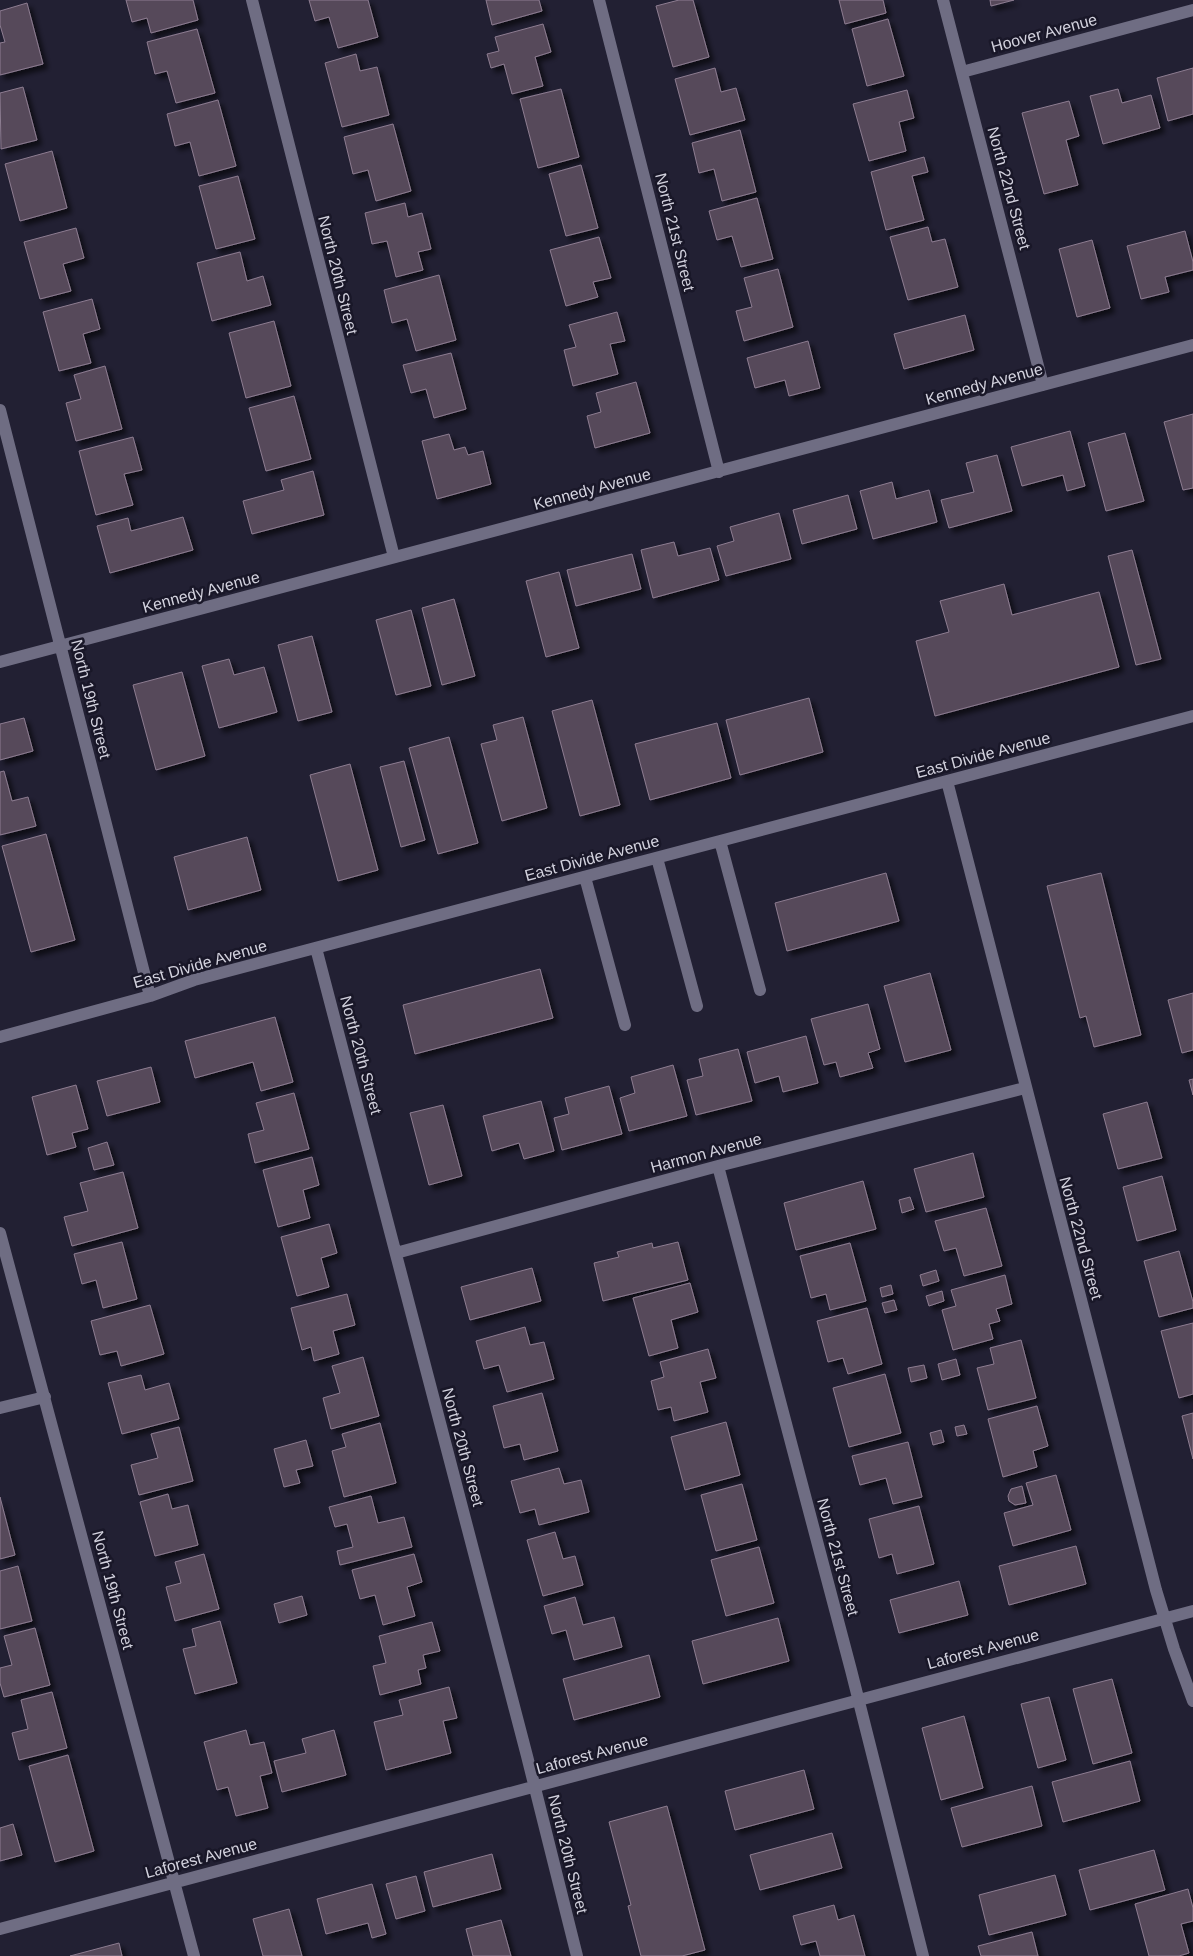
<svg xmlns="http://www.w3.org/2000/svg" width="1193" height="1956" font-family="Arial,sans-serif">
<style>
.building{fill:#57485a;stroke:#8d7d91;filter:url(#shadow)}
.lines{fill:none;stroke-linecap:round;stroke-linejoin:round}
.minor{stroke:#6f6d83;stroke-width:12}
.labels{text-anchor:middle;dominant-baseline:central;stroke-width:5;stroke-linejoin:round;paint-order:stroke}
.street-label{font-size:16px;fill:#d2d1dd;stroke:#191728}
</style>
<defs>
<filter id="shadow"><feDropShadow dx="4.5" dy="4.5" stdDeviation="2.5" flood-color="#0009"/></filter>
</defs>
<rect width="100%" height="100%" fill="#222033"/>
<!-- building -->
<path class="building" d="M 126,0 L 193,0 L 198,20 L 151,33 L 147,18 L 132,22 Z
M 309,0 L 368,0 L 378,37 L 338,48 L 329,17 L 315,21 Z
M 486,0 L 539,0 L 542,11 L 492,25 Z
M 679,0 L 693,0 L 709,57 L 673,67 L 656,6 Z
M 839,0 L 883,0 L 886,13 L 845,24 Z
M 990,0 L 1014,0 L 991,6 Z
M 27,3 L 43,64 L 0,75 L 0,43 L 5,42 L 0,25 L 0,11 Z
M 888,19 L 904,76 L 867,86 L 852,29 Z
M 543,24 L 551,52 L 535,57 L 543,86 L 512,94 L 504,64 L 491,68 L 487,54 L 499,51 L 495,37 Z
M 197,29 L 215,93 L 176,103 L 167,71 L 155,74 L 147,42 Z
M 356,54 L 360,71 L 377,67 L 389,115 L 342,127 L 325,63 Z
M 715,68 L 721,92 L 736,88 L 745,120 L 690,135 L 675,79 Z
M 1193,68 L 1193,114 L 1168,121 L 1157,78 Z
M 23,87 L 37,140 L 1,149 L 0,93 Z
M 561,89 L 579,157 L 538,168 L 520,99 Z
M 1118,89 L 1122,103 L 1151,95 L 1160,128 L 1103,144 L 1090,96 Z
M 907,90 L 914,118 L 899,122 L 906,151 L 869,161 L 853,104 Z
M 218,100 L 236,166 L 199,176 L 190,142 L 175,146 L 167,114 Z
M 1069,101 L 1079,136 L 1066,140 L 1078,185 L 1044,194 L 1022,113 Z
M 393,124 L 411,191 L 376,201 L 368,170 L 353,174 L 344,137 Z
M 740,130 L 756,192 L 722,201 L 714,169 L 699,173 L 692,143 Z
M 52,151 L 67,208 L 20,221 L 5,164 Z
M 924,157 L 928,172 L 912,176 L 924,220 L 886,230 L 871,172 Z
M 581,165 L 598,228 L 566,236 L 549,174 Z
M 238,176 L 255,239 L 216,249 L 199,186 Z
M 757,198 L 773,259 L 741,267 L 732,236 L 717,240 L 709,211 Z
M 405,203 L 408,217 L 422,213 L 431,249 L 418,252 L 423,270 L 396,277 L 387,241 L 372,244 L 365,213 Z
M 928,227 L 932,242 L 945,239 L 958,287 L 908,300 L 890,237 Z
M 76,228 L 84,258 L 63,264 L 71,291 L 40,299 L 24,242 Z
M 1185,231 L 1193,262 L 1193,270 L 1165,277 L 1169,292 L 1141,299 L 1127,246 Z
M 599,237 L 611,278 L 593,282 L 598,297 L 566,306 L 550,250 Z
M 1092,240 L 1110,308 L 1077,317 L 1059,249 Z
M 240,252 L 247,281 L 263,276 L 271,305 L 212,321 L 197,263 Z
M 778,269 L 793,327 L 744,341 L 736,311 L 752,307 L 744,278 Z
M 439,275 L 456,340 L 416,351 L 407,319 L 392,323 L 384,290 Z
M 92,299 L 100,329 L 83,334 L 91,363 L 59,371 L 43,312 Z
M 617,312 L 625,341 L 610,344 L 618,374 L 573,386 L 564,350 L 576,347 L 569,325 Z
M 965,315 L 974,350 L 904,369 L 894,334 Z
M 274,321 L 291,386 L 246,398 L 229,333 Z
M 808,341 L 820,388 L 789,396 L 785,380 L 755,388 L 747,358 Z
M 451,353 L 466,409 L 434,418 L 426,389 L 411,393 L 403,365 Z
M 105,366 L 122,429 L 76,441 L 66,403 L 81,399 L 74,375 Z
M 636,382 L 650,433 L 595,448 L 587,416 L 601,412 L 596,393 Z
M 294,396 L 311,459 L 266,471 L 249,408 Z
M 1193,414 L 1193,488 L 1183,490 L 1164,422 Z
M 1070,431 L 1085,486 L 1067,491 L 1063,475 L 1022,486 L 1011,447 Z
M 1125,433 L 1144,501 L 1106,511 L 1088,443 Z
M 449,434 L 454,450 L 465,447 L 468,455 L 483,451 L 491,484 L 437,499 L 422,441 Z
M 133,437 L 142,470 L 124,474 L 133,505 L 96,515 L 79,451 Z
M 997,455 L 1012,511 L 949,528 L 941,500 L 974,492 L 966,463 Z
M 313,471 L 324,515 L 252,534 L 243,501 L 284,490 L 281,480 Z
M 892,482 L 896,499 L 929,490 L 937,522 L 873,539 L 860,491 Z
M 848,495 L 857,529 L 802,544 L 793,510 Z
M 779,513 L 791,559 L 726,576 L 717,546 L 734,541 L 730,527 Z
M 183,517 L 193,550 L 110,573 L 97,526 L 128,518 L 131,531 Z
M 674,542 L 678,556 L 710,548 L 719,580 L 653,598 L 641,550 Z
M 1132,550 L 1161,659 L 1136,665 L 1108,556 Z
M 632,554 L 641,589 L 576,606 L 567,570 Z
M 559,572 L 579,648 L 546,657 L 526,581 Z
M 1004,584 L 1012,615 L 1099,592 L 1119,667 L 935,716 L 916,641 L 949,632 L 940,601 Z
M 454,599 L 475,676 L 442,685 L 422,608 Z
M 411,610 L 431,686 L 396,695 L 376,620 Z
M 312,636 L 332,712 L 298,721 L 278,645 Z
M 229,659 L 234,675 L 264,667 L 277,712 L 219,728 L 202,666 Z
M 182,672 L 205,756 L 156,770 L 133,685 Z
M 809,698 L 823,752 L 740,775 L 726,720 Z
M 592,700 L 620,805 L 580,816 L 552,711 Z
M 523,717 L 547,808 L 502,821 L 481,744 L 497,740 L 493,725 Z
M 24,718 L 33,751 L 0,760 L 0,724 Z
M 717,723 L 731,778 L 650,800 L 635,744 Z
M 449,737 L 478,843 L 438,854 L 409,748 Z
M 404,761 L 425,840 L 401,847 L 380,767 Z
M 350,764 L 378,870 L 338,881 L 310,775 Z
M 4,771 L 12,801 L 28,797 L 36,826 L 0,835 L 0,772 Z
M 46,834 L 75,940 L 31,952 L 2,846 Z
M 247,837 L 261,890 L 188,910 L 174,857 Z
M 886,873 L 899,921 L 787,951 L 775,903 Z
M 1101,873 L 1141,1035 L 1094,1047 L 1086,1016 L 1080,1018 L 1047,886 Z
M 540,969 L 553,1018 L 415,1054 L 403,1005 Z
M 930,973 L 951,1050 L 905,1062 L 884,986 Z
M 1193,993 L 1193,1050 L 1182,1053 L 1168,1000 Z
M 868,1004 L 880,1049 L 868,1053 L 873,1068 L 840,1077 L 836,1062 L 824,1065 L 811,1019 Z
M 275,1017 L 293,1082 L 261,1091 L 253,1062 L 195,1078 L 185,1041 Z
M 806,1036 L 818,1083 L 783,1092 L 779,1076 L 755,1083 L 747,1052 Z
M 738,1049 L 752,1101 L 696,1115 L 687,1080 L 703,1076 L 699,1059 Z
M 673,1065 L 687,1116 L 629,1131 L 620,1098 L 635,1093 L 631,1077 Z
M 151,1067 L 160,1102 L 107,1116 L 97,1081 Z
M 1193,1079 L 1193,1095 L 1189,1080 Z
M 76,1085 L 88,1129 L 72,1133 L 76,1147 L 47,1155 L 32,1097 Z
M 609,1086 L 622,1134 L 562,1150 L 554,1118 L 569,1114 L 565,1098 Z
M 294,1093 L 309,1149 L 255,1163 L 248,1134 L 264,1130 L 256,1103 Z
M 541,1101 L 554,1151 L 524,1159 L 519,1143 L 492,1151 L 483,1116 Z
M 1147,1102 L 1162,1158 L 1118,1169 L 1103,1114 Z
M 443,1105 L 462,1176 L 429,1185 L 410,1113 Z
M 107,1142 L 114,1165 L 94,1170 L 88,1148 Z
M 973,1153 L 984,1197 L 926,1212 L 914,1169 Z
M 312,1157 L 319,1185 L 303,1190 L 310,1218 L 278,1227 L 263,1170 Z
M 123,1172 L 138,1228 L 72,1246 L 64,1217 L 88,1211 L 80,1183 Z
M 1162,1176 L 1176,1230 L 1137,1241 L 1123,1187 Z
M 863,1181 L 876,1229 L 796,1250 L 784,1203 Z
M 910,1197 L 914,1209 L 902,1213 L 899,1200 Z
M 986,1208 L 1002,1266 L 964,1276 L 956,1248 L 944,1251 L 935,1221 Z
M 329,1224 L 337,1253 L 321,1258 L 329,1287 L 297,1296 L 281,1237 Z
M 122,1242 L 137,1299 L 103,1308 L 96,1280 L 82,1284 L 74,1254 Z
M 678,1242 L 688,1280 L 603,1301 L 594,1263 L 619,1257 L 617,1252 L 652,1243 L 653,1248 Z
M 850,1243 L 866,1301 L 830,1310 L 826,1294 L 811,1298 L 800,1256 Z
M 1179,1251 L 1193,1302 L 1193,1308 L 1159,1317 L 1144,1261 Z
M 532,1268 L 541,1301 L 470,1320 L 461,1287 Z
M 936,1270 L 939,1281 L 923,1286 L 920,1275 Z
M 1005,1275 L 1012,1304 L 996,1309 L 1000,1321 L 989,1324 L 993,1339 L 953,1350 L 942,1310 L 956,1306 L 951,1290 Z
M 690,1283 L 698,1312 L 671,1320 L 678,1348 L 649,1356 L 633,1298 Z
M 891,1285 L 893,1294 L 882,1297 L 880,1288 Z
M 942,1291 L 944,1301 L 929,1306 L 926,1296 Z
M 347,1294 L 355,1325 L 333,1331 L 339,1354 L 314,1361 L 311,1347 L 302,1350 L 291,1308 Z
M 894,1300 L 897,1310 L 885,1313 L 882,1303 Z
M 150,1305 L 164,1354 L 121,1366 L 117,1351 L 100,1355 L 91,1321 Z
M 867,1308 L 882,1364 L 848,1374 L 843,1358 L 828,1362 L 817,1321 Z
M 1193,1323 L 1193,1394 L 1179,1398 L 1161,1331 Z
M 525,1327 L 530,1345 L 544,1342 L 554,1379 L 507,1392 L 499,1365 L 484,1369 L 476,1341 Z
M 1021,1340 L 1036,1398 L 988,1410 L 977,1368 L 994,1364 L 990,1348 Z
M 708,1349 L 716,1378 L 700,1382 L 708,1412 L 674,1421 L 671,1407 L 658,1410 L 651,1381 L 664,1377 L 660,1362 Z
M 363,1357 L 379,1416 L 331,1429 L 323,1398 L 340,1393 L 332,1366 Z
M 956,1359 L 960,1375 L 942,1380 L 938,1364 Z
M 924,1365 L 927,1378 L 911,1382 L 908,1368 Z
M 885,1374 L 901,1433 L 849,1447 L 833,1388 Z
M 141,1375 L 145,1390 L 169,1383 L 179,1419 L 122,1434 L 108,1383 Z
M 542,1393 L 558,1451 L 524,1460 L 520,1444 L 504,1448 L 493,1406 Z
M 1037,1406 L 1048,1446 L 1033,1451 L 1037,1467 L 1003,1477 L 988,1419 Z
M 1193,1413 L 1193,1459 L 1182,1416 Z
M 726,1422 L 740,1475 L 685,1490 L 671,1437 Z
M 380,1423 L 396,1483 L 344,1497 L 332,1451 L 346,1447 L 342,1434 Z
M 964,1425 L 967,1434 L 957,1436 L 955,1427 Z
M 179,1427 L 193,1481 L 139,1495 L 131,1465 L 158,1458 L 151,1434 Z
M 941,1430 L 944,1442 L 933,1445 L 930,1433 Z
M 306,1440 L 313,1466 L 296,1470 L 300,1483 L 284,1487 L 274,1449 Z
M 908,1442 L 922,1497 L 893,1504 L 886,1478 L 860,1485 L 852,1456 Z
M 559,1468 L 564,1484 L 581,1480 L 589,1512 L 539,1525 L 535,1509 L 520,1513 L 511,1481 Z
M 1056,1475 L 1071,1530 L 1013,1546 L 1004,1513 L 1033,1505 L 1026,1483 Z
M 742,1484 L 757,1540 L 716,1551 L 701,1495 Z
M 1022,1486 L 1026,1503 L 1015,1505 L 1009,1501 L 1008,1496 L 1011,1489 Z
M 168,1494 L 172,1509 L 188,1505 L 198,1545 L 155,1556 L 140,1502 Z
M 371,1496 L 378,1523 L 404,1517 L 412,1547 L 340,1565 L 337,1551 L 353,1547 L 347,1524 L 335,1527 L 329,1507 Z
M 0,1497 L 15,1555 L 0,1559 Z
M 919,1506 L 934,1564 L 897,1574 L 892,1554 L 879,1558 L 869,1519 Z
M 555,1532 L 563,1559 L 575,1556 L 583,1585 L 543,1596 L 527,1540 Z
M 1076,1546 L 1086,1584 L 1009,1605 L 999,1566 Z
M 759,1547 L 774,1603 L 726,1616 L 711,1560 Z
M 204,1554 L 219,1609 L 175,1621 L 166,1587 L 181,1583 L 175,1562 Z
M 414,1554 L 422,1582 L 407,1587 L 415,1616 L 383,1625 L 375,1595 L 360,1599 L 352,1570 Z
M 18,1566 L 32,1621 L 0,1629 L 0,1571 Z
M 959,1581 L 968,1615 L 899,1633 L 890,1600 Z
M 302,1596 L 307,1615 L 279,1623 L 274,1604 Z
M 575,1597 L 583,1625 L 614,1617 L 622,1647 L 574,1660 L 566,1630 L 552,1634 L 544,1606 Z
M 778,1618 L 789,1661 L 703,1684 L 692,1641 Z
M 220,1621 L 237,1683 L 195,1694 L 183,1649 L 196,1646 L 192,1629 Z
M 432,1622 L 440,1651 L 423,1655 L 426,1668 L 418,1670 L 421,1684 L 380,1695 L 373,1666 L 386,1663 L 379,1636 Z
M 35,1628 L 50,1685 L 4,1697 L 0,1683 L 0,1668 L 12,1665 L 4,1636 Z
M 649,1655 L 660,1697 L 574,1720 L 563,1679 Z
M 1112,1679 L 1132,1753 L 1093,1764 L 1073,1689 Z
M 449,1687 L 457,1718 L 443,1721 L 451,1753 L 386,1770 L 374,1722 L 403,1715 L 399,1700 Z
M 52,1692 L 67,1748 L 19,1760 L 12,1733 L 28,1729 L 21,1700 Z
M 1049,1697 L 1066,1760 L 1038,1768 L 1021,1704 Z
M 964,1716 L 983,1788 L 941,1800 L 922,1728 Z
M 246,1730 L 250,1745 L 264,1742 L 272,1773 L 260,1776 L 268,1808 L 236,1816 L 228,1787 L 217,1790 L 204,1742 Z
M 334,1730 L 346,1775 L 282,1792 L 274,1761 L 306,1753 L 302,1739 Z
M 68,1755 L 94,1851 L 55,1862 L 29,1766 Z
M 1130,1761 L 1140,1801 L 1063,1822 L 1052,1782 Z
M 804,1770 L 814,1809 L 735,1830 L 725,1791 Z
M 1032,1786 L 1042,1826 L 962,1847 L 951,1808 Z
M 667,1806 L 705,1950 L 682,1956 L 641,1956 L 628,1906 L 631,1905 L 609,1822 Z
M 13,1824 L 22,1855 L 0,1861 L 0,1828 Z
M 832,1833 L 842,1868 L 760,1890 L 750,1855 Z
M 1154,1850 L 1165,1890 L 1090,1910 L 1079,1870 Z
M 492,1854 L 501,1889 L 433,1907 L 424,1872 Z
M 1055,1875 L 1066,1915 L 989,1935 L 979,1895 Z
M 416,1876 L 425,1911 L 396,1919 L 386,1884 Z
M 372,1884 L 386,1934 L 372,1938 L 368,1923 L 326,1934 L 317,1899 Z
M 1188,1889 L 1193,1908 L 1193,1921 L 1181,1924 L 1189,1953 L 1179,1956 L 1149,1956 L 1135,1904 Z
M 834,1905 L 838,1920 L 854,1915 L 865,1956 L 820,1956 L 816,1941 L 801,1945 L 793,1916 Z
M 289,1909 L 302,1956 L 263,1956 L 253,1919 Z
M 501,1920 L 511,1956 L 473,1956 L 466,1929 Z
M 1032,1932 L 1038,1956 L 981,1956 L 978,1946 Z
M 119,1943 L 122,1956 L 70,1956 Z"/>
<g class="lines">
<!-- minor -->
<path class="minor" d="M 252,0 L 394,557
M 599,0 L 719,472
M 943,0 L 1043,385
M 962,72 L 1193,10
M 0,410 L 150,996
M 0,662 L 1193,345
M 947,781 L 1156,1590 L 1174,1649 L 1193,1701
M 720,841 L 760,990
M 657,858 L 697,1006
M 585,877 L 625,1025
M 316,948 L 527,1756 L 577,1956
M 0,1037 L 150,996 L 194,980 L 1193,716
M 718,1166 L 851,1670 L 923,1956
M 0,1233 L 194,1956
M 396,1253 L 718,1166 L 1025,1088
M 0,1408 L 45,1397
M 0,1929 L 1193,1611"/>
</g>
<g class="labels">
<!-- street labels -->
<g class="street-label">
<text transform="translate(1044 33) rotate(-15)">Hoover Avenue</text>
<text transform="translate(1009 188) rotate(75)">North 22nd Street</text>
<text transform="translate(675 232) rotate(76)">North 21st Street</text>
<text transform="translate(338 275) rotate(76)">North 20th Street</text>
<text transform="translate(984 384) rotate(-15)">Kennedy Avenue</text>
<text transform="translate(592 489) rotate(-15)">Kennedy Avenue</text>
<text transform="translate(201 592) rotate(-15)">Kennedy Avenue</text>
<text transform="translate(91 699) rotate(76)">North 19th Street</text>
<text transform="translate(983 755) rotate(-15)">East Divide Avenue</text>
<text transform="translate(592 858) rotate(-15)">East Divide Avenue</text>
<text transform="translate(200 964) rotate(-16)">East Divide Avenue</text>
<text transform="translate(361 1055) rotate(75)">North 20th Street</text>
<text transform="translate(706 1153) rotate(-15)">Harmon Avenue</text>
<text transform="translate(1081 1238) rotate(75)">North 22nd Street</text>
<text transform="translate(463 1447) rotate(75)">North 20th Street</text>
<text transform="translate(838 1557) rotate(75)">North 21st Street</text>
<text transform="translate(113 1590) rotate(75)">North 19th Street</text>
<text transform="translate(983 1649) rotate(-15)">Laforest Avenue</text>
<text transform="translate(592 1754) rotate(-15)">Laforest Avenue</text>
<text transform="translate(568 1854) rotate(76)">North 20th Street</text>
<text transform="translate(201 1858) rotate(-15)">Laforest Avenue</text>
</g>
</g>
</svg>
